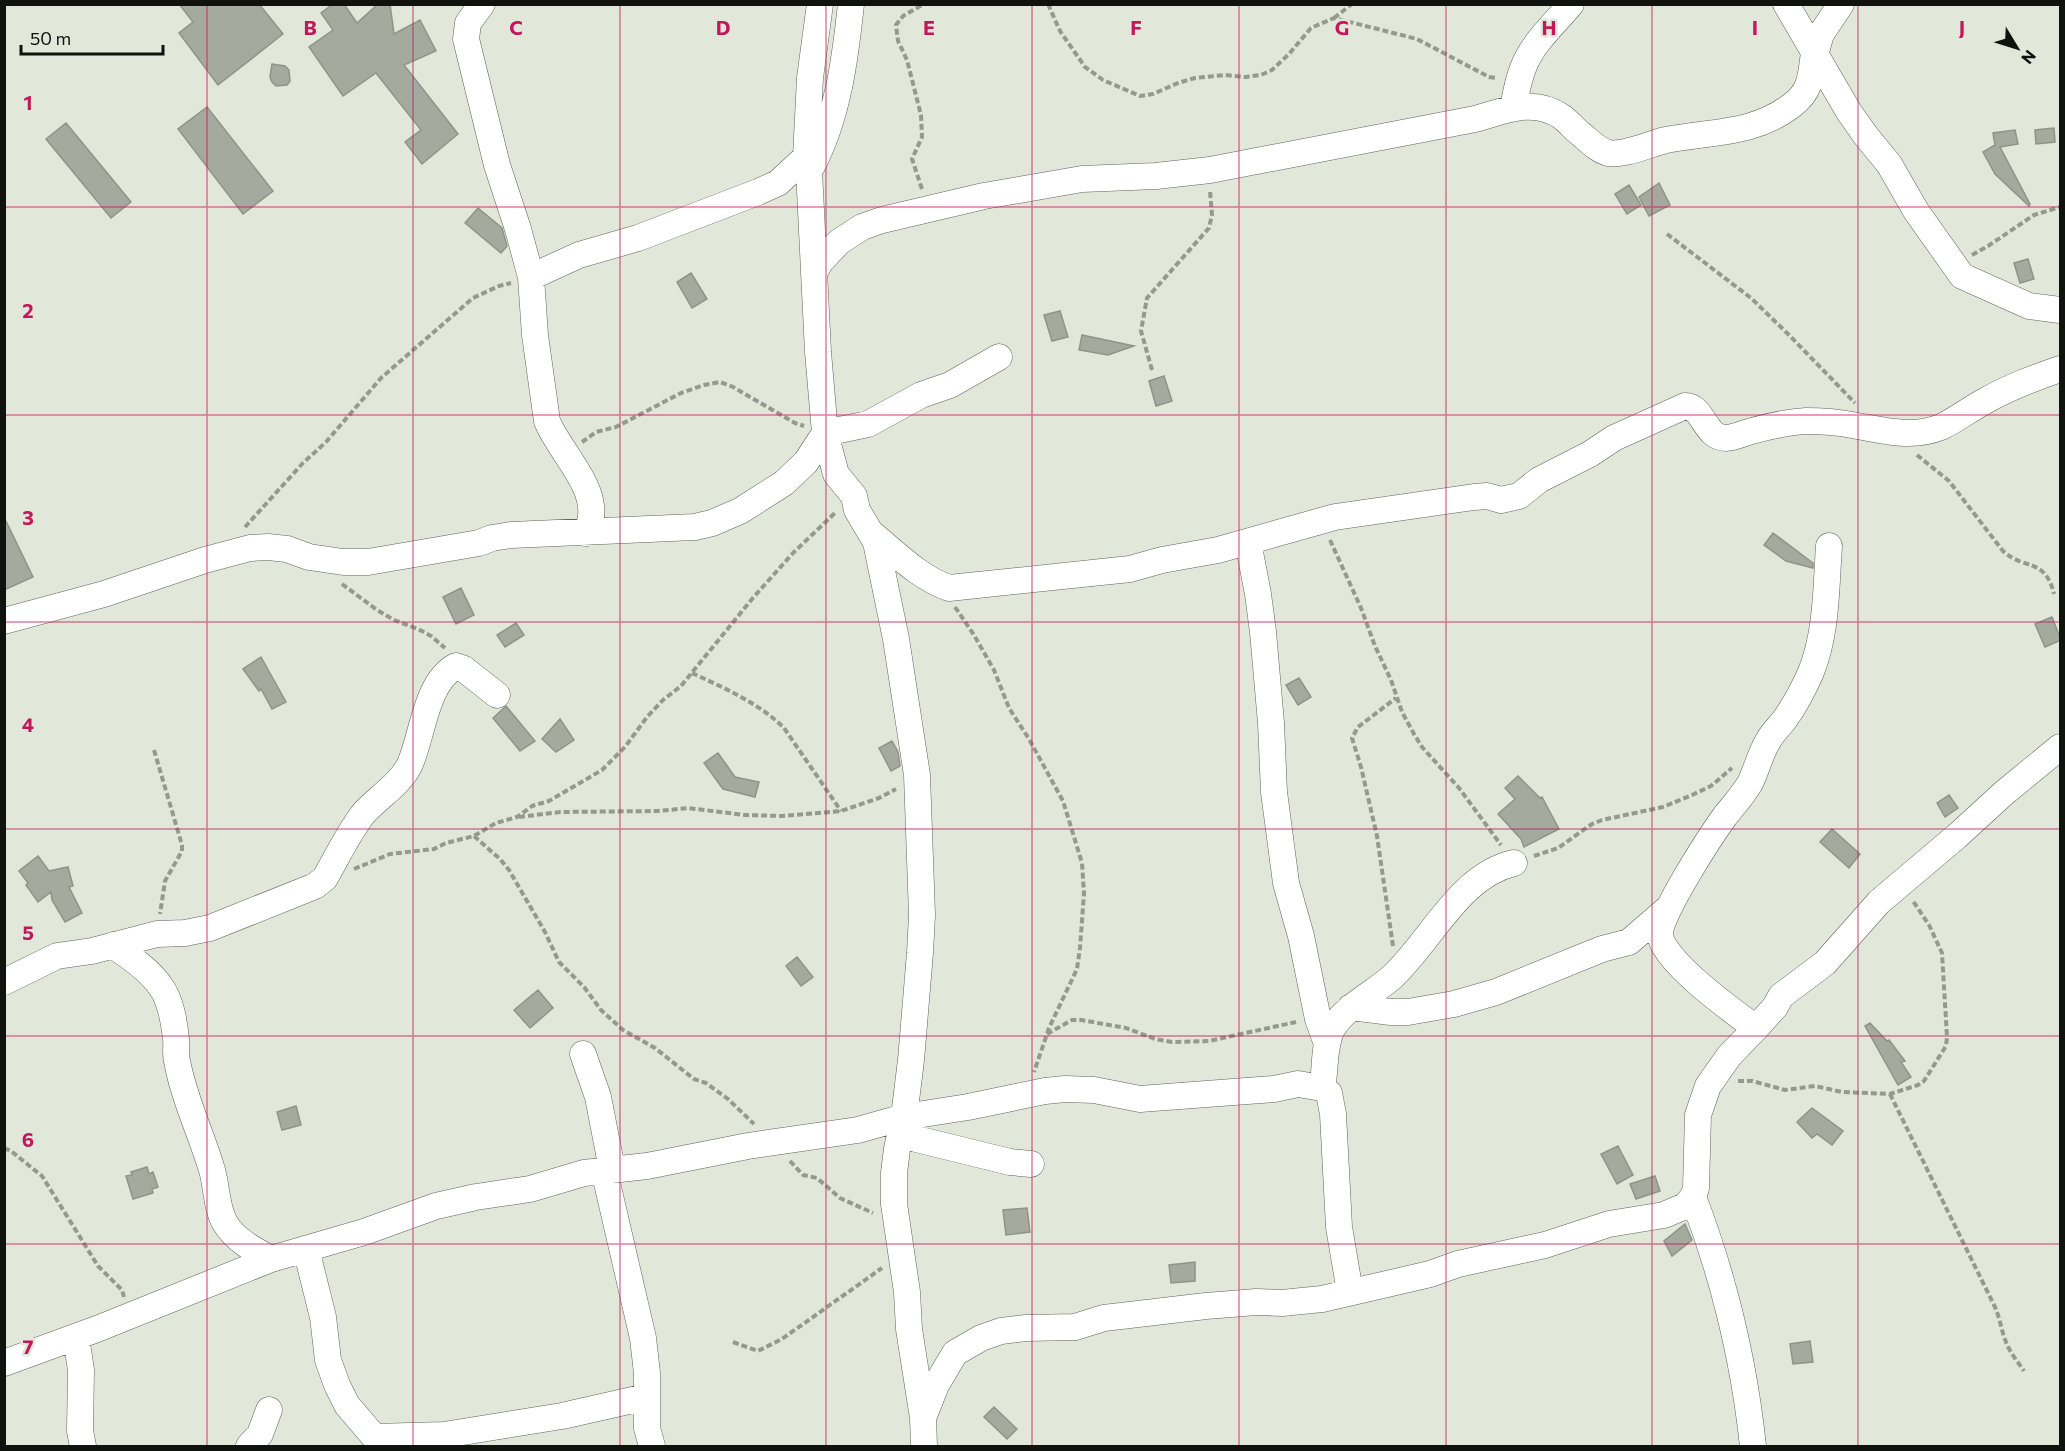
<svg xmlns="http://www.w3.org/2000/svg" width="2065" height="1451" font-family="Commissioner,sans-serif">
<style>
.building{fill:#a4ab9e;stroke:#8e9488;stroke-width:1.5}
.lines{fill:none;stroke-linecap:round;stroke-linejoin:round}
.minor-casing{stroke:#5f6459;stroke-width:27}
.path{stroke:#959a8f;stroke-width:4;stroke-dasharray:6 3;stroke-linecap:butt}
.minor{stroke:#fff;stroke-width:26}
.grid{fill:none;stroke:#c2185b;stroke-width:1.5;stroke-opacity:0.55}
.grid-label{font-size:20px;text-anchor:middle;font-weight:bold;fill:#c2185b;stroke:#e1e7d9;stroke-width:5;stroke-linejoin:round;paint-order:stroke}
</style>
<rect width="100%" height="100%" fill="#e1e7d9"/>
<!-- building -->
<path class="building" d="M 179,4 L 259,4 L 283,34 L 218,85 L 179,33 L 193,22 Z
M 333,4 L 344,4 L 357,23 L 378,4 L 390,4 L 394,34 L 420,20 L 436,51 L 404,65 L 458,134 L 422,164 L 405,142 L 421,130 L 376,73 L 343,96 L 309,47 L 333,30 L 321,13 Z
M 272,64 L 285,66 L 289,70 L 290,81 L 287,85 L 276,86 L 272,82 L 270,77 Z
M 207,107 L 273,191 L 243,214 L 178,129 Z
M 66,123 L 131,202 L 111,218 L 46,139 Z
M 2054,128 L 2055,142 L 2036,144 L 2035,130 Z
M 2015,130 L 2018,144 L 2000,147 L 2030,204 L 2029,206 L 1995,174 L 1983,152 L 1995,145 L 1993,133 Z
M 1659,183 L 1670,205 L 1649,216 L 1639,197 Z
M 1629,185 L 1641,205 L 1627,214 L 1615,194 Z
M 478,208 L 502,228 L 507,246 L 501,253 L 465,223 Z
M 2028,259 L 2034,279 L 2020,283 L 2014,263 Z
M 691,273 L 707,299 L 692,308 L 677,282 Z
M 1060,311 L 1068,337 L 1052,341 L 1044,315 Z
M 1082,335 L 1134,346 L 1108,355 L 1079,350 Z
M 1164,376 L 1172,401 L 1156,406 L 1149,381 Z
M 4,517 L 33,577 L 4,590 Z
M 1773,533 L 1813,563 L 1813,568 L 1786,561 L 1764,545 Z
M 461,588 L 474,615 L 456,624 L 443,597 Z
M 2052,617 L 2061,640 L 2045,647 L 2035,624 Z
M 516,623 L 524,635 L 505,647 L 497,635 Z
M 261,657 L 286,702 L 272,709 L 261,689 L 259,691 L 243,669 Z
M 1299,678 L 1311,697 L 1298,705 L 1286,685 Z
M 506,706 L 535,741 L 520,751 L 493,718 Z
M 560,719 L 574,740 L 556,752 L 542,739 Z
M 892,741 L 898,752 L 900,766 L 891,771 L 879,748 Z
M 718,753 L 735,777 L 759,782 L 755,797 L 723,789 L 704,763 Z
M 1518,776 L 1540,798 L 1542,797 L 1559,829 L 1524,847 L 1521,839 L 1498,814 L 1515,799 L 1505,788 Z
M 1949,795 L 1958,808 L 1945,817 L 1937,803 Z
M 1832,829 L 1860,854 L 1849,868 L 1820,842 Z
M 38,856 L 49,871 L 68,867 L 73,886 L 69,887 L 82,913 L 65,922 L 52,900 L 51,892 L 38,902 L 26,885 L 28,883 L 19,871 Z
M 797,957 L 813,977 L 801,986 L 786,966 Z
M 538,990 L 553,1008 L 530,1028 L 514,1010 Z
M 1870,1023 L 1887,1041 L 1889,1040 L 1905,1061 L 1901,1062 L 1911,1077 L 1898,1085 L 1865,1026 Z
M 296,1106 L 301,1125 L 282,1130 L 277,1112 Z
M 1812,1108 L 1843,1131 L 1832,1145 L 1817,1134 L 1812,1138 L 1797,1122 Z
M 1618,1146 L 1633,1175 L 1617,1184 L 1601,1154 Z
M 147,1167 L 149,1174 L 153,1172 L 158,1187 L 152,1189 L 153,1193 L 133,1199 L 126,1176 L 132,1175 L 131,1172 Z
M 1655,1176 L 1660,1191 L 1636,1199 L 1630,1184 Z
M 1027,1208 L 1030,1232 L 1006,1235 L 1003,1210 Z
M 1685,1224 L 1692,1240 L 1672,1256 L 1664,1241 Z
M 1195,1262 L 1195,1281 L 1171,1283 L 1169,1265 Z
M 1810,1341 L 1813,1362 L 1793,1364 L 1790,1344 Z
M 994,1407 L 1017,1429 L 1007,1439 L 984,1417 Z"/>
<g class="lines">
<defs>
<path id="minor" d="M 482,4 L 468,23 L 466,39 L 497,165 L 518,229 L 531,277 L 535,335 L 547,421 C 561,456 607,493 586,533
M 1786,4 L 1849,112 L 1866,136 L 1889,164 L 1916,211 L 1962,276 L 2029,306 L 2060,310
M 1815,55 L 1821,34 L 1841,4
M 1513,108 C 1516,92 1519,76 1526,61 C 1536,40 1556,22 1571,4
M 812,166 C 838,116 845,60 851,4
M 814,273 L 821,261 L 839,242 L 862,227 L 882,220 L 984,196 L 1082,179 L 1156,176 L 1210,170 L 1475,119 C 1504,111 1534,97 1562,117 C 1569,122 1575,130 1582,135 C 1590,142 1598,150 1608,153 C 1624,156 1649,144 1666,140 C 1710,131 1753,135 1791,106 C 1799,100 1805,94 1808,85 C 1812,75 1812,64 1814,54
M 531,277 L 579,255 L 638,238 L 758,192 L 778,183 L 806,157
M 870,532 C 896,553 918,577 949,588 L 1130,569 L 1162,560 L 1218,550 L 1335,517 L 1474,497 L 1487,496 L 1501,500 L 1519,496 L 1539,480 L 1590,454 L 1614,438 L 1685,406 C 1704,406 1704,438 1726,438 C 1734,438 1744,433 1752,431 C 1770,426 1787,422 1806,421 C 1821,421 1837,422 1852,425 C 1883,430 1911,439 1941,427 C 1956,420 1970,409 1985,401 C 2009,387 2034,378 2060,369
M 1248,542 L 1258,594 L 1263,632 L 1271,723 L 1274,792 L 1286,883 L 1301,936 L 1318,1019 L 1327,1044
M 4,621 L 104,594 L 205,560 L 250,548 L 268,547 L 287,549 L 309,557 L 343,562 L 368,562 L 479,543 L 492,538 L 511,535 L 695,527 L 712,523 L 740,511 L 784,483 L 806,462 L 825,433 L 818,352 L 809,170 L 806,157 L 810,78 L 820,4
M 113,945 C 129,957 149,969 161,987 C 171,1001 174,1021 176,1039 C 177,1046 175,1054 177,1061 C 184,1099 201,1133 212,1170 C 217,1187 216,1207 225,1223 C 235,1240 254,1250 271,1259
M 4,982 L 57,956 L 92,951 L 157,934 L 185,933 L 210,928 L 315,886 L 325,878 C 337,857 348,834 363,814 C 378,797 400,785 410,764 C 423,734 426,682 456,666 L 464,669 L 497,695
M 1351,1007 L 1391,1012 L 1408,1012 L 1454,1004 L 1496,992 L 1602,949 L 1629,942 L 1666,910
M 1756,1028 C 1735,1013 1661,960 1660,934 C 1659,915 1712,834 1725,816 C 1734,805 1743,795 1750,783 C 1757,769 1760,754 1768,741 C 1772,733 1779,727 1785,719 C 1795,705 1804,688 1811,672 C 1827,632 1826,587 1829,546
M 583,1054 L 598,1097 L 612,1169
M 1322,1088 C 1326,1069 1323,1047 1332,1029 C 1346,1006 1371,995 1391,978 C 1430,943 1459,875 1514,863
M 900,1135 L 1010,1162 L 1031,1164
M 604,1170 L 643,1338 L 647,1373 L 647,1428 L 652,1446
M 1693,1197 C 1724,1278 1744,1361 1753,1446
M 306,1249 L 323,1317 L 328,1360 L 337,1385 L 347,1405 L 382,1446
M 76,1337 L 81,1370 L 80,1431 L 83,1446
M 4,1363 L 97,1329 L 271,1259 L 364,1232 L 436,1206 L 476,1197 L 530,1189 L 584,1173 L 647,1166 L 748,1146 L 858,1130 L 904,1117 L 968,1107 L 1045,1091 L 1065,1089 L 1094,1090 L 1140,1099 L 1153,1098 L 1274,1089 L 1298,1084 L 1322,1088 L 1329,1093 L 1333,1114 L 1339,1227 L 1350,1292
M 923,1418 L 936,1385 L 955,1353 L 981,1338 L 1001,1331 L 1026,1328 L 1075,1327 L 1104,1318 L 1206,1306 L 1256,1302 L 1282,1303 L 1322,1299 L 1430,1274 L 1458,1264 L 1545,1245 L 1609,1224 L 1664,1215 L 1685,1206 L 1693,1197 L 1696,1188 L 1698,1115 L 1708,1086 L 1729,1056 L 1756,1028 L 1775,1007 L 1781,996 L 1825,963 L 1879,902 L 1957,836 L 2004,793 L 2060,747
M 374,1437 L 444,1435 L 562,1416 L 646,1397
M 249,1446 L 260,1434 L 269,1410
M 924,1446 L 923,1418 L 909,1329 L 907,1292 L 894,1204 L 894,1173 L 897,1149 L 904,1117 L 911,1060 L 920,953 L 922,915 L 917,775 L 896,639 L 876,542 L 857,510 L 854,496 L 836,474 L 825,433 L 868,424 L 921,395 L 950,385 L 999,357"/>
</defs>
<!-- minor casing -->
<use href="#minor" class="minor-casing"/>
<!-- path -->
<path class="path" d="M 1048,4 L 1060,31 L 1085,67 L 1103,80 L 1140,96 L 1153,94 L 1178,83 L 1195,78 L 1225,75 L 1245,77 L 1261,75 L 1272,70 L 1289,54 L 1311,28 L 1334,18 L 1417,39 L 1489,77 L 1497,78
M 1334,18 L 1352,4
M 922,189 L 912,159 L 922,137 L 921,115 L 907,60 L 898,41 L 896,25 L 903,16 L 924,4
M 1667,234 L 1751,298 L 1790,336 L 1855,403
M 1972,255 L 1988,246 L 2034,215 L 2060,207
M 1152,370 L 1141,331 L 1147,298 L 1209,228 L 1212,215 L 1210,191
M 582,442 L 596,432 L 616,427 L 681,393 L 704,385 L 720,382 L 733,387 L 795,423 L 804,426
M 1917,455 L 1949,481 L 2003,551 C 2025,571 2045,557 2054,594
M 245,527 L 303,463 L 326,442 L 381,378 L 473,298 L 499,286 L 511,283
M 1330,540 L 1361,608 L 1375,646 L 1391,680 L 1402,712 L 1414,734 L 1422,747 L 1459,788 L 1501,845
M 342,584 L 377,610 L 394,620 L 418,629 L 431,636 L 445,648
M 955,607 L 974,635 L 994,670 L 1009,708 L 1029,739 L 1063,801 L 1082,863 L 1084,893 L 1080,948 L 1077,969 L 1049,1028 L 1034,1072
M 692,673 C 724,688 759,703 784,728 L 841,811
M 154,750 L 182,845 L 182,851 L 165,881 L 160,914
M 519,817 L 560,812 L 658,811 L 688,808 L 745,815 L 781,816 L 841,811 L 879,798 L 896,789
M 474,836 L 500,859 L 509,870 L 545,932 L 559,962 L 584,987 L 601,1010 L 623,1030 L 655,1048 L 694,1079 L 706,1083 L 728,1099 L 754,1124
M 1534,856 L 1558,848 L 1592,824 L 1602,820 L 1663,807 L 1692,795 L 1711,786 L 1732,768
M 354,869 L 390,854 L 434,849 L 446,843 L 474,836 L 496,823 L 517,817 L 532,806 L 549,801 L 602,770 L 625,747 L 647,717 L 663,700 L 681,686 L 752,599 L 793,553 L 836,512
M 1393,946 L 1377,836 L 1361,767 L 1352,738 L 1358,727 L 1396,698
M 1047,1034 L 1072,1020 L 1081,1020 L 1126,1028 L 1155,1039 L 1172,1042 L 1209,1041 L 1296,1022
M 1738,1081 L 1752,1081 L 1785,1090 L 1815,1086 L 1842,1092 L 1890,1094 L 1918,1085 L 1924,1081 L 1946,1046 L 1947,1037 L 1942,953 L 1929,925 L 1913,901
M 1890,1094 L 1994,1305 C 2000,1317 2001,1330 2006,1342 C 2010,1353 2018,1362 2024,1371
M 4,1148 L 11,1151 L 42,1176 L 98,1266 L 122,1290 L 124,1297
M 790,1161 L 803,1175 L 817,1178 L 840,1198 L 873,1213
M 733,1342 L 758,1351 L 782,1339 L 882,1268"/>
<!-- minor -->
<use href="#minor" class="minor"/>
</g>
<!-- grid -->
<path class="grid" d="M 207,4 L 207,1446M 413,4 L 413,1446M 620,4 L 620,1446M 826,4 L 826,1446M 1032,4 L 1032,1446M 1239,4 L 1239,1446M 1446,4 L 1446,1446M 1652,4 L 1652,1446M 1858,4 L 1858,1446M 4,207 L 2060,207M 4,415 L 2060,415M 4,622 L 2060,622M 4,829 L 2060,829M 4,1036 L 2060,1036M 4,1244 L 2060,1244"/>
<g class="grid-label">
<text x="310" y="35">B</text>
<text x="516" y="35">C</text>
<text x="723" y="35">D</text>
<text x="929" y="35">E</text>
<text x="1136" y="35">F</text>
<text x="1342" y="35">G</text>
<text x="1549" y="35">H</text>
<text x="1755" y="35">I</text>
<text x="1962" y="35">J</text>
<text x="28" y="110">1</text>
<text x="28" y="318">2</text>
<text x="28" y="525">3</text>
<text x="28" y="732">4</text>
<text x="28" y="940">5</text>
<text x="28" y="1147">6</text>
<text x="28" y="1354">7</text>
</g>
<!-- border -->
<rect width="2065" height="1451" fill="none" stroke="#10120e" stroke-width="12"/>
<!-- north arrow -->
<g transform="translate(2017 48) rotate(128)" stroke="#e1e7d9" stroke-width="4.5" paint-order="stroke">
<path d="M0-4.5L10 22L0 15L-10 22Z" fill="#10120e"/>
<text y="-9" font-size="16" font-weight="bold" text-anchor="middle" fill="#10120e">N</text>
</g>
<!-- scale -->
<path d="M21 45v9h142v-9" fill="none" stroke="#10120e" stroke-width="3"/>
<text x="30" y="45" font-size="18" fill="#10120e" stroke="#e1e7d9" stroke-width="4.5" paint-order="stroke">50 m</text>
</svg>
